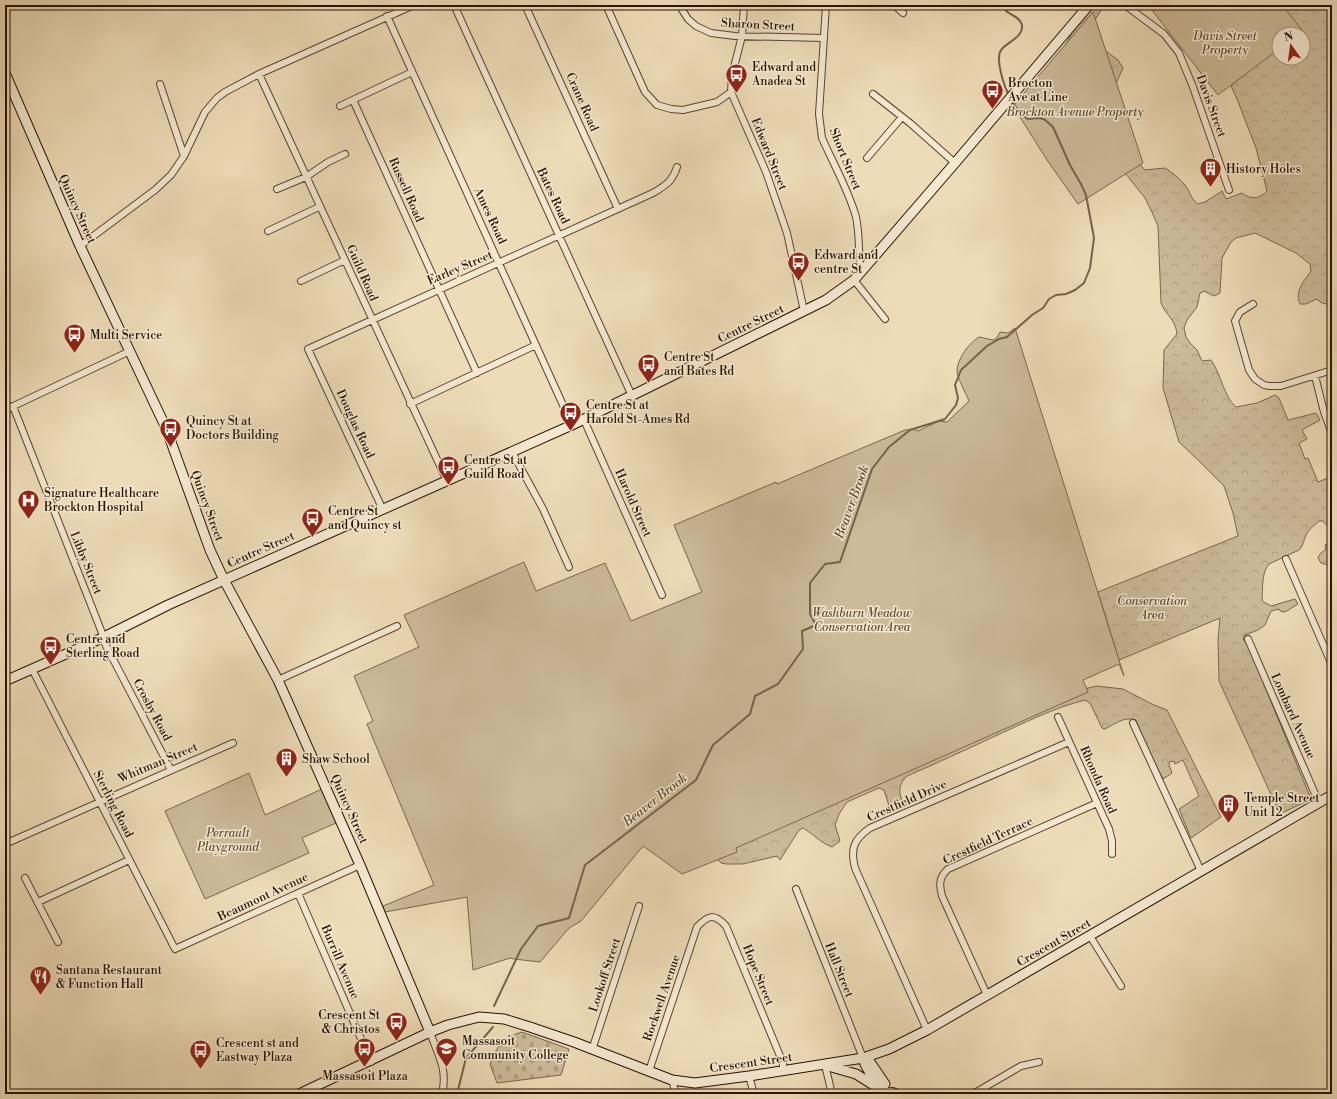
<svg xmlns="http://www.w3.org/2000/svg" width="1337" height="1099" font-family="'Libre Bodoni',serif">
<style>
.forest{fill:url(#forest-crowns);stroke:#7a664d;fill-rule:evenodd}
.cemetery{fill:url(#cemetery-stones);stroke:#7a664d}
.green{fill:#ccba99;stroke:#7a664d}
.lines{fill:none;stroke-linecap:round;stroke-linejoin:round}
.stream{stroke:#76624a;stroke-width:2}
.minor-casing{stroke:#59442f;stroke-width:8}
.secondary-casing{stroke:#271201;stroke-width:11}
.minor{stroke:#f4e8d1;stroke-width:6}
.secondary{stroke:#f4e8d1;stroke-width:9}
.labels{text-anchor:middle;dominant-baseline:central;stroke-width:3;stroke-linejoin:round;paint-order:stroke}
.street-label{font-size:12px;fill:#271201;stroke:#f4e8d1}
.park-label{font-size:12px;font-style:italic;fill:#614d36;stroke:#f4e8d1}
.poi-label{font-size:12px;fill:#271201;stroke:#f4e8d1;text-anchor:start}
.water-label{font-size:13px;font-style:italic;fill:#5b4731;stroke:#f4e8d1}
</style>
<defs>
<pattern id="forest-crowns" width="20" height="18" patternUnits="userSpaceOnUse"><rect width="20" height="18" fill="#ccba99"/><path d="M2 6a3 3 0 1 1 6 0M12 15a3 3 0 1 1 6 0" fill="none" stroke="#af9f82"/></pattern>
<pattern id="cemetery-stones" width="16" height="16" patternUnits="userSpaceOnUse"><rect width="16" height="16" fill="#ccba99"/><path d="M2 7V4a2 2 0 0 1 4 0v3zM10 15v-3a2 2 0 0 1 4 0v3z" fill="#af9f82"/></pattern>
</defs>
<rect width="100%" height="100%" fill="#eedcb8"/>
<filter id="stains"><feTurbulence type="fractalNoise" baseFrequency=".005" numOctaves="4"/><feColorMatrix values="0 0 0 0 .2 0 0 0 0 .09 0 0 0 0 .02 0 0 0 .5 -.17"/></filter>
<radialGradient id="worn" r=".72"><stop offset=".6" stop-color="#630" stop-opacity="0"/><stop offset="1" stop-color="#630" stop-opacity=".3"/></radialGradient>
<!-- forest -->
<path class="forest" d="M 1095,5 L 1105,5 C 1099,13 1095,21 1088,28 L 1091,40 L 1118,60 L 1123,68 L 1113,90 L 1129,153 L 1145,170 L 1165,168 C 1172,172 1179,178 1185,185 C 1190,192 1191,199 1198,204 L 1205,202 L 1222,191 L 1226,199 L 1242,193 C 1250,199 1259,200 1267,191 L 1256,148 L 1237,99 L 1194,5 L 1330,5 L 1332,8 L 1332,306 L 1320,302 L 1317,299 L 1306,304 L 1300,304 C 1294,292 1304,281 1311,271 L 1310,264 L 1296,253 L 1255,233 L 1236,238 L 1231,242 L 1222,258 L 1220,293 L 1214,296 L 1204,291 L 1200,293 L 1197,307 L 1187,320 L 1184,328 L 1186,337 L 1190,343 L 1197,350 L 1202,361 L 1211,360 C 1221,374 1224,397 1236,407 L 1257,403 L 1275,395 L 1279,398 L 1288,420 L 1316,413 L 1320,420 L 1302,430 L 1307,439 L 1299,443 L 1305,459 L 1308,458 L 1318,482 L 1332,476 L 1332,535 L 1331,530 L 1323,521 L 1319,521 C 1315,525 1310,528 1307,533 C 1304,538 1304,545 1299,550 L 1269,564 C 1261,573 1263,589 1262,601 L 1271,606 L 1295,599 L 1298,604 L 1285,612 L 1280,611 L 1279,609 L 1271,611 L 1265,625 L 1258,630 L 1245,635 L 1243,639 L 1249,648 L 1311,799 L 1280,814 L 1219,681 L 1218,640 L 1220,618 L 1119,660 L 1098,592 L 1238,536 L 1233,513 L 1224,486 L 1199,461 L 1179,442 L 1163,388 L 1164,350 L 1177,334 C 1175,318 1166,316 1161,303 L 1158,226 L 1152,212 L 1145,198 L 1113,158 L 1066,44 L 1072,33 ZM 1279,34 L 1303,34 L 1303,58 L 1279,58 Z
M 1332,542 L 1332,566 L 1321,563 L 1318,558 L 1320,554 L 1326,549 L 1325,545 Z
M 1097,686 L 1123,689 L 1154,705 L 1167,710 L 1221,817 L 1191,838 L 1179,809 L 1199,796 L 1183,760 L 1175,764 L 1174,761 L 1169,762 L 1169,765 L 1172,773 L 1163,779 L 1149,752 L 1136,720 C 1124,716 1115,724 1105,729 L 1102,728 L 1090,703 L 1085,700 C 1053,708 1022,724 991,738 C 963,751 935,764 907,776 C 896,787 900,794 904,807 L 891,812 L 884,790 L 879,788 L 847,802 L 839,814 L 835,825 L 840,841 L 832,847 C 821,843 813,834 803,828 L 799,830 L 780,860 L 777,856 L 743,864 L 726,864 L 721,863 L 713,854 L 1075,691 Z"/>
<!-- cemetery -->
<path class="cemetery" d="M 522,1032 L 569,1049 L 561,1075 L 497,1083 L 490,1064 C 499,1044 500,1039 522,1032 Z"/>
<!-- green -->
<path class="green" d="M 1148,5 L 1282,5 L 1303,31 L 1299,34 L 1279,34 L 1279,49 L 1218,95 Z
M 1093,12 L 1143,163 L 1078,204 L 1047,160 L 1013,106 Z
M 1015,328 L 1124,676 L 1119,664 L 1083,680 L 1088,692 L 736,848 L 737,852 L 682,874 L 643,846 L 581,921 L 569,928 L 540,962 L 514,959 L 510,958 L 473,970 L 467,897 L 385,912 L 383,906 L 434,885 L 367,724 L 373,721 L 354,676 L 419,647 L 404,615 L 524,562 L 536,591 L 605,563 L 631,621 L 702,592 L 674,525 L 776,482 L 777,484 L 905,430 L 913,429 L 918,431 L 939,421 L 947,422 L 969,401 C 966,393 957,378 957,371 C 957,359 969,343 979,337 L 993,340 L 997,338 L 1000,332 L 1008,333 Z
M 249,773 L 265,815 L 322,789 L 336,823 L 302,838 L 309,853 L 205,899 L 165,811 Z"/>
<g class="lines">
<!-- stream -->
<path class="stream" d="M 1005,5 L 1006,11 C 1011,15 1020,17 1022,25 C 1024,37 1007,42 1001,50 C 995,59 1004,86 1009,95
M 494,1006 L 521,949 L 538,926 L 569,918 L 585,865 L 696,780 L 713,745 L 750,714 L 755,696 L 778,684 L 803,649 L 802,631 L 816,625 L 810,614 L 810,583 L 825,564 L 840,562 L 872,469 L 889,447 L 910,430 L 945,419 L 956,405 L 958,398 L 955,385 L 961,370 L 987,346 L 999,339 L 1007,337 L 1032,315 L 1043,308 L 1049,299 L 1056,295 L 1066,294 L 1075,290 L 1084,283 L 1090,268 L 1094,238 L 1086,195 L 1081,184 L 1070,165 L 1053,127 L 1044,119 L 1038,118 L 1028,119 L 1025,117 L 1017,109 L 1012,101
M 457,1094 L 466,1058 L 493,1027"/>
<defs>
<path id="minor" d="M 454,5 L 632,396
M 525,5 L 618,209
M 606,5 L 645,92 L 657,105 L 671,109 L 683,110 L 717,102 L 731,92
M 679,5 L 688,19 L 696,26 L 711,33 L 735,36 L 823,38
M 744,5 L 742,36 L 732,75 L 731,92 L 766,172 L 787,233 L 804,311
M 826,5 L 819,114 L 822,138 C 833,163 849,191 856,217 C 860,235 858,254 861,272
M 894,5 L 903,13
M 1125,5 L 1164,34 L 1179,53 L 1193,87 L 1229,190
M 387,16 L 572,425
M 259,74 L 447,481
M 160,84 L 184,156
M 873,94 L 910,123 L 955,163
M 353,100 L 477,373
M 340,106 L 412,72
M 867,158 L 902,117
M 277,189 L 306,177 L 328,162 L 345,154
M 268,231 L 319,207
M 80,246 L 155,190 L 171,175 L 184,156 L 205,112 L 217,98 L 225,92 L 259,74 L 414,5
M 854,280 L 885,319
M 301,281 L 345,260
M 1253,304 L 1240,312 L 1235,321 L 1249,370 L 1255,379 L 1264,385 L 1269,386 L 1281,386 L 1332,370
M 1315,376 L 1324,412 L 1332,434
M 410,404 L 536,345
M 13,406 L 102,633 L 102,638 L 171,770
M 5,410 L 130,351
M 584,420 L 662,595
M 512,452 L 543,509 L 569,567
M 383,510 L 308,349 L 653,193 C 666,185 672,182 677,167
M 1286,559 L 1332,665
M 1248,639 L 1319,803
M 32,669 L 175,949 L 360,865
M 278,680 L 397,626
M 1058,717 L 1109,829 L 1112,841 L 1112,854
M 1133,723 L 1201,871
M 5,834 L 8,842
M 5,844 L 233,743
M 25,878 L 58,942
M 796,889 L 863,1058
M 298,893 L 371,1062
M 38,902 L 129,860
M 1090,936 L 1121,986
M 987,995 L 942,896 C 939,885 939,877 948,869 L 1097,803
M 927,1030 L 855,868 C 850,849 854,839 870,828 L 1069,742
M 430,1032 C 438,1056 448,1069 442,1094
M 592,1050 L 639,906
M 825,1065 L 832,1094
M 649,1071 L 697,927 C 708,915 714,913 726,926 L 783,1063 L 783,1071
M 749,1076 L 754,1094
M 672,1080 L 676,1094
M 973,1094 L 1021,1066 L 1039,1062"/>
<path id="secondary" d="M 5,73 L 80,246 L 166,428 L 210,550 L 224,580 L 278,680 L 360,865 L 430,1032
M 5,681 L 102,638 L 168,605 L 572,425 L 826,300 L 854,280 L 955,163 L 1089,5
M 863,1058 C 866,1069 872,1077 880,1085
M 864,1059 L 870,1062 L 885,1084
M 828,1066 L 856,1074 L 883,1091 L 894,1093
M 299,1094 L 430,1032 L 448,1025 L 479,1017 L 504,1019 L 530,1027 L 574,1042 L 672,1080 L 695,1083 L 749,1076 L 863,1058 L 889,1049 L 927,1030 L 1332,795"/>
</defs>
<!-- minor casing -->
<use href="#minor" class="minor-casing"/>
<!-- secondary casing -->
<use href="#secondary" class="secondary-casing"/>
<!-- minor -->
<use href="#minor" class="minor"/>
<!-- secondary -->
<use href="#secondary" class="secondary"/>
</g>
<!-- icons -->
<defs>
<symbol id="bus-pin" viewBox="-11 -11 22 30"><path d="M0 17L-7.5 6A9.5 9.5 0 1 1 7.5 6Z" fill="#8f2418" stroke="#f4e8d1"/><path d="M-5-6H5V4H4V6H2V4H-2V6H-4V4H-5ZM-3.5-4V0h7V-4ZM-3.5 1.2v1.5H-2V1.2ZM2 1.2v1.5H3.5V1.2Z" fill="#fff"/></symbol>
<symbol id="building-pin" viewBox="-11 -11 22 30"><path d="M0 17L-7.5 6A9.5 9.5 0 1 1 7.5 6Z" fill="#8f2418" stroke="#f4e8d1"/><path d="M-4-6H4V6H1V3H-1V6H-4ZM-2.5-4.3h1.7v1.8h-1.7ZM.8-4.3h1.7v1.8H.8ZM-2.5-1h1.7V.8h-1.7ZM.8-1h1.7V.8H.8Z" fill="#fff"/></symbol>
<symbol id="hospital-pin" viewBox="-11 -11 22 30"><path d="M0 17L-7.5 6A9.5 9.5 0 1 1 7.5 6Z" fill="#8f2418" stroke="#f4e8d1"/><path d="M-5-5h3v3.5h4V-5h3V5h-3V1.5h-4V5h-3Z" fill="#fff"/></symbol>
<symbol id="restaurant-pin" viewBox="-11 -11 22 30"><path d="M0 17L-7.5 6A9.5 9.5 0 1 1 7.5 6Z" fill="#8f2418" stroke="#f4e8d1"/><path d="M-5-6h1v4h1v-4h1v4h1v-4h1v5L-1.5 .5V6h-2V.5L-5-1ZM5-6V6H3V1.5H1.5Q1.5-4 5-6Z" fill="#fff"/></symbol>
<symbol id="university-pin" viewBox="-11 -11 22 30"><path d="M0 17L-7.5 6A9.5 9.5 0 1 1 7.5 6Z" fill="#8f2418" stroke="#f4e8d1"/><path d="M0-5L7-2L0 1L-7-2ZM-4 1L0 2.5L4 1V4Q0 6-4 4Z" fill="#fff"/></symbol>
</defs>
<g fill-rule="evenodd">
<use href="#bus-pin" x="724" y="62" width="25" height="34"/>
<use href="#bus-pin" x="980" y="78" width="25" height="34"/>
<use href="#building-pin" x="1198" y="156" width="25" height="34"/>
<use href="#bus-pin" x="786" y="250" width="25" height="34"/>
<use href="#bus-pin" x="62" y="322" width="25" height="34"/>
<use href="#bus-pin" x="636" y="352" width="25" height="34"/>
<use href="#bus-pin" x="558" y="400" width="25" height="34"/>
<use href="#bus-pin" x="158" y="416" width="25" height="34"/>
<use href="#bus-pin" x="436" y="454" width="25" height="34"/>
<use href="#hospital-pin" x="16" y="488" width="25" height="34"/>
<use href="#bus-pin" x="300" y="506" width="25" height="34"/>
<use href="#bus-pin" x="38" y="634" width="25" height="34"/>
<use href="#building-pin" x="274" y="746" width="25" height="34"/>
<use href="#building-pin" x="1216" y="792" width="25" height="34"/>
<use href="#restaurant-pin" x="28" y="964" width="25" height="34"/>
<use href="#bus-pin" x="384" y="1010" width="25" height="34"/>
<use href="#university-pin" x="434" y="1036" width="25" height="34"/>
<use href="#bus-pin" x="352" y="1036" width="25" height="34"/>
<use href="#bus-pin" x="188" y="1038" width="25" height="34"/>
</g>
<g class="labels">
<!-- street labels -->
<g class="street-label">
<text transform="translate(758 25) rotate(3)">Sharon Street</text>
<text transform="translate(582 102) rotate(66)">Crane Road</text>
<text transform="translate(1211 106) rotate(70)">Davis Street</text>
<text transform="translate(769 154) rotate(68)">Edward Street</text>
<text transform="translate(845 159) rotate(68)">Short Street</text>
<text transform="translate(406 190) rotate(66)">Russell Road</text>
<text transform="translate(553 196) rotate(65)">Bates Road</text>
<text transform="translate(77 209) rotate(66)">Quincy Street</text>
<text transform="translate(490 216) rotate(65)">Ames Road</text>
<text transform="translate(460 268) rotate(-23)">Earley Street</text>
<text transform="translate(362 273) rotate(66)">Guild Road</text>
<text transform="translate(751 324) rotate(-26)">Centre Street</text>
<text transform="translate(355 424) rotate(65)">Douglas Road</text>
<text transform="translate(633 503) rotate(66)">Harold Street</text>
<text transform="translate(207 506) rotate(70)">Quincy Street</text>
<text transform="translate(261 550) rotate(-24)">Centre Street</text>
<text transform="translate(86 563) rotate(68)">Libby Street</text>
<text transform="translate(152 710) rotate(62)">Crosby Road</text>
<text transform="translate(1293 716) rotate(66)">Lombard Avenue</text>
<text transform="translate(158 763) rotate(-23)">Whitman Street</text>
<text transform="translate(1098 780) rotate(66)">Rhonda Road</text>
<text transform="translate(907 801) rotate(-24)">Crestfield Drive</text>
<text transform="translate(113 804) rotate(63)">Sterling Road</text>
<text transform="translate(349 809) rotate(66)">Quincy Street</text>
<text transform="translate(988 841) rotate(-25)">Crestfield Terrace</text>
<text transform="translate(263 897) rotate(-25)">Beaumont Avenue</text>
<text transform="translate(1054 943) rotate(-30)">Crescent Street</text>
<text transform="translate(340 962) rotate(67)">Burrill Avenue</text>
<text transform="translate(839 970) rotate(68)">Hall Street</text>
<text transform="translate(605 975) rotate(-72)">Lookoff Street</text>
<text transform="translate(758 975) rotate(68)">Hope Street</text>
<text transform="translate(662 998) rotate(-71)">Rockwell Avenue</text>
<text transform="translate(751 1063) rotate(-8)">Crescent Street</text>
</g>
<!-- park labels -->
<g class="park-label">
<text x="1225" y="36">Davis Street<tspan x="1225" dy="14">Property</tspan></text>
<text x="1075" y="112">Brockton Avenue Property</text>
<text x="1152" y="601">Conservation<tspan x="1152" dy="14">Area</tspan></text>
<text x="862" y="613">Washburn Meadow<tspan x="862" dy="14">Conservation Area</tspan></text>
<text x="228" y="833">Perrault<tspan x="228" dy="14">Playground</tspan></text>
</g>
<!-- poi labels -->
<g class="poi-label">
<text x="752" y="67">Edward and<tspan x="752" dy="14">Anadea St</tspan></text>
<text x="1008" y="83">Brocton<tspan x="1008" dy="14">Ave at Line</tspan></text>
<text x="1226" y="169">History Holes</text>
<text x="814" y="255">Edward and<tspan x="814" dy="14">centre St</tspan></text>
<text x="90" y="335">Multi Service</text>
<text x="664" y="357">Centre St<tspan x="664" dy="14">and Bates Rd</tspan></text>
<text x="586" y="405">Centre St at<tspan x="586" dy="14">Harold St-Ames Rd</tspan></text>
<text x="186" y="421">Quincy St at<tspan x="186" dy="14">Doctors Building</tspan></text>
<text x="464" y="460">Centre St at<tspan x="464" dy="14">Guild Road</tspan></text>
<text x="44" y="493">Signature Healthcare<tspan x="44" dy="14">Brockton Hospital</tspan></text>
<text x="328" y="511">Centre St<tspan x="328" dy="14">and Quincy st</tspan></text>
<text x="66" y="639">Centre and<tspan x="66" dy="14">Sterling Road</tspan></text>
<text x="302" y="759">Shaw School</text>
<text x="1244" y="798">Temple Street<tspan x="1244" dy="14">Unit 12</tspan></text>
<text x="56" y="970">Santana Restaurant<tspan x="56" dy="14">&amp; Function Hall</tspan></text>
<text x="380" y="1015" text-anchor="end">Crescent St<tspan x="380" dy="14">&amp; Christos</tspan></text>
<text x="462" y="1041">Massasoit<tspan x="462" dy="14">Community College</tspan></text>
<text x="216" y="1043">Crescent st and<tspan x="216" dy="14">Eastway Plaza</tspan></text>
<text x="365" y="1076" text-anchor="middle">Massasoit Plaza</text>
</g>
<!-- water labels -->
<g class="water-label">
<text transform="translate(852 502) rotate(-70)">Beaver Brook</text>
<text transform="translate(655 800) rotate(-38)">Beaver Brook</text>
</g>
</g>
<!-- margin -->
<rect width="1337" height="1099" fill="none" stroke="#eedcb8" stroke-width="20"/>
<rect x="6" y="6" width="1325" height="1087" fill="none" stroke="#271201" stroke-width="2"/>
<rect x="10" y="10" width="1317" height="1079" fill="none" stroke="#271201"/>
<!-- north arrow -->
<g transform="translate(1291 46) rotate(346)"><circle r="19" fill="#f4e8d1" stroke="#a2927e"/>
<path d="M0-3L7 15L0 10L-7 15Z" fill="#8f2418"/>
<text y="-6" font-size="11" font-weight="bold" text-anchor="middle" fill="#271201">N</text>
</g>
<rect width="100%" height="100%" filter="url(#stains)"/>
<rect width="100%" height="100%" fill="url(#worn)"/>
</svg>
